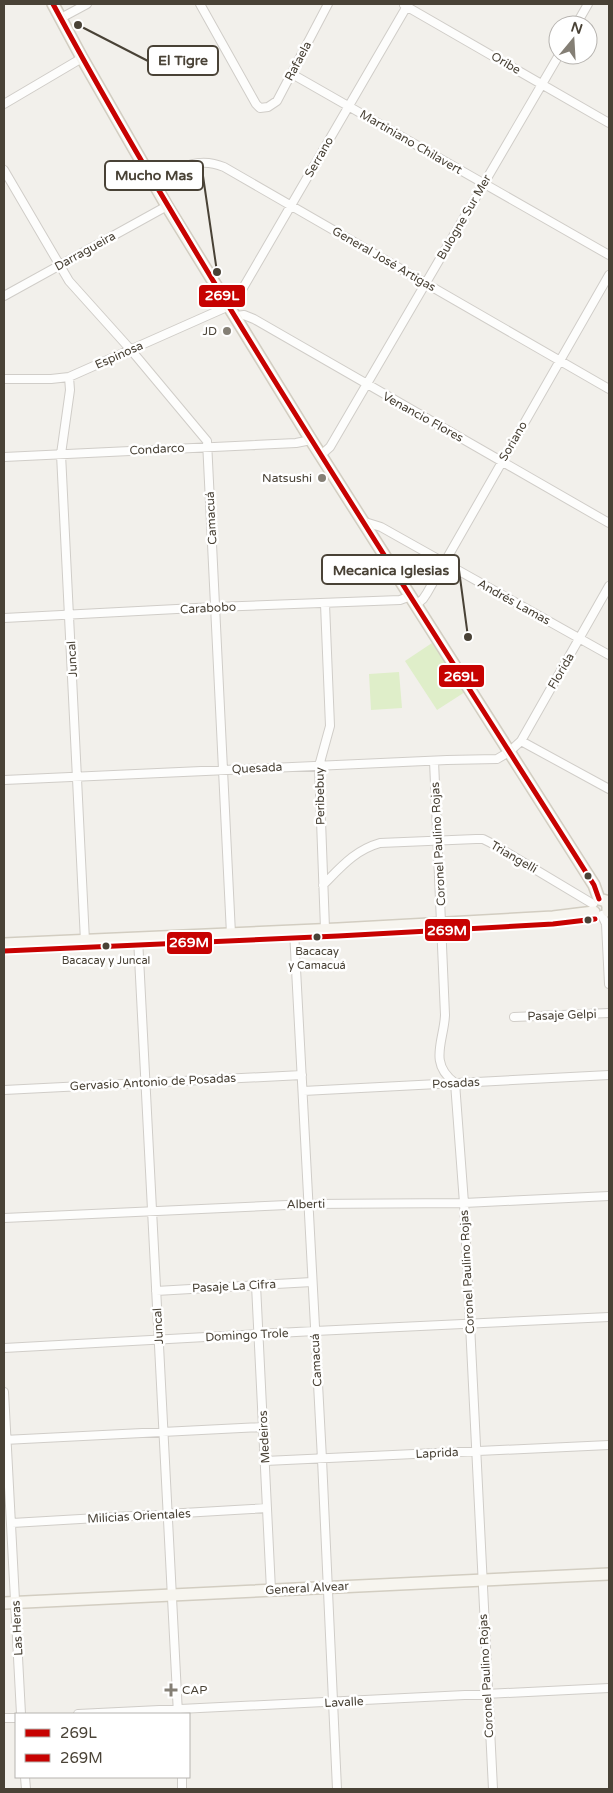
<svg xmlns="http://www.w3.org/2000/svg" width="613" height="1793" font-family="'Varela Round',sans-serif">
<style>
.green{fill:#dfeec9}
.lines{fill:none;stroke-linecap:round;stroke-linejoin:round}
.street-casing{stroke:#d0cdc8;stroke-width:10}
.secondary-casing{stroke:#d2cdc1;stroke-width:14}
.street{stroke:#fdfdfc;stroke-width:8}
.secondary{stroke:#f7f5ef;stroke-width:11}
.bus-1-casing{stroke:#fff;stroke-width:9}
.bus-2-casing{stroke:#fff;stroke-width:9}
.bus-1{stroke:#c70201;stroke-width:5}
.bus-2{stroke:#c70201;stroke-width:5}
.poi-dot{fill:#847f75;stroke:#fff;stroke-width:2}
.bus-dot{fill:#494236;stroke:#fff;stroke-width:2}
.labels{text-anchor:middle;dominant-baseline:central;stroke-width:5;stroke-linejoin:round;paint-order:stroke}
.bus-label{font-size:11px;fill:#494236;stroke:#fff}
.street-label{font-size:12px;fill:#494236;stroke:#fff}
.poi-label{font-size:12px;fill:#494236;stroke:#fff;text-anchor:end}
.leader{fill:none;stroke:#494236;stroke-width:2}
.callout-dot{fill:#494236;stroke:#fff;stroke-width:2}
.callout{fill:#fff;stroke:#494236;stroke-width:2}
.callout-label{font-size:14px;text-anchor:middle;font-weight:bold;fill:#494236}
.line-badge{stroke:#fff;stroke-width:2}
.badge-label{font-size:14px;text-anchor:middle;font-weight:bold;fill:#fff}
</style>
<rect width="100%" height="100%" fill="#f2f0eb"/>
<!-- green -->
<path class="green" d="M 432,643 L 465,692 L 437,710 L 405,661 Z
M 399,672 L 402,708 L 371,710 L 369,674 Z"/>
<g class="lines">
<defs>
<path id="street" d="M 200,4 L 256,104 L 260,108 L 268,107 L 277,101 L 328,4
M 404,5 L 609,123
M 61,18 L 87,4
M 576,25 L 588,4
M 292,74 L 609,255
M 4,104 L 82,58
M 4,170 L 69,281 L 131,350 L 207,441 L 231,934
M 153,182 C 177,170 196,155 224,167 L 609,389
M 4,296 L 167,206
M 236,316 L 244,315 L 254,319 L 609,523
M 69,377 L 70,390 L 61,454 L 85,941
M 4,379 L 51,379 L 69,377 L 229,306 L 236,300 L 407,6
M 321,455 L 330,447 L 559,55
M 4,457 L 296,443 L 311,440
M 365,522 L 381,527 L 609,655
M 416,605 L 423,599 L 427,593 L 609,275
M 4,618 L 215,607 L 400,600 L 411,596
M 521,741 L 609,789
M 434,761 L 445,1015 C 444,1041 428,1063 455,1083 L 464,1203 L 493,1789
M 4,780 L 447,760 L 497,759 L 509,752 L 521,741 L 609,586
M 323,885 C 341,867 355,850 380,843 L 476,839 L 483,839 L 491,843 L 593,904
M 602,915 L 606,924 L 609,984
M 325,929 L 319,766 L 330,726 L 325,604
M 294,931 L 322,1459 L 337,1789
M 138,938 L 178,1714
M 514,1017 L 609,1013
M 4,1090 L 302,1075
M 303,1091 L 609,1075
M 4,1218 L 309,1204 L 464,1203 L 609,1196
M 256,1285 L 271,1590
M 156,1291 L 312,1282
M 4,1348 L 315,1331 L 609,1317
M 4,1392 L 21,1714
M 4,1440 L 263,1427
M 265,1461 L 609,1445
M 12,1523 L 267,1508
M 78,1714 L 609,1688
M 4,1718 L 16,1718
M 25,1777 L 26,1789
M 182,1777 L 182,1789"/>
<path id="secondary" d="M 53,4 L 82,58 L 167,206 L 311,440 L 594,885 L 599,899
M 599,899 L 606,901 L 608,906 L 608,911
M 4,944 L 338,929 L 553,917 L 594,912
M 4,1603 L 609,1574"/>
</defs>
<!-- street casing -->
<use href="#street" class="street-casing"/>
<!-- secondary casing -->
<use href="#secondary" class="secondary-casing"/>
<!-- street -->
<use href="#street" class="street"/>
<!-- secondary -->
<use href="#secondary" class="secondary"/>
<defs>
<path id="bus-1" d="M 53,4 C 117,123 187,239 258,354 C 368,532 482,708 594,885 L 599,899"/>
<path id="bus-2" d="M 4,951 L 338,936 L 553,924 L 595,919"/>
</defs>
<!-- bus-1 casing -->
<use href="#bus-1" class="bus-1-casing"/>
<!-- bus-2 casing -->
<use href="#bus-2" class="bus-2-casing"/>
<!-- bus-1 -->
<use href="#bus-1" class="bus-1"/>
<!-- bus-2 -->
<use href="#bus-2" class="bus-2"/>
</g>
<!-- markers -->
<g class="poi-dot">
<circle cx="227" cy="331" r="5"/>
<circle cx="322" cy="478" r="5"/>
<path d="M168.5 1682.5h5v5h5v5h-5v5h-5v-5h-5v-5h5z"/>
</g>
<g class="bus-dot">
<circle cx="588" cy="876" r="4.5"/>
<circle cx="588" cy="920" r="4.5"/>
<circle cx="317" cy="937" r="4.5"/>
<circle cx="106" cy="946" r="4.5"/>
</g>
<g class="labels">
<!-- bus labels -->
<g class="bus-label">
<text x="317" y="951">Bacacay<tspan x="317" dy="14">y Camacuá</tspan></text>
<text x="106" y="960">Bacacay y Juncal</text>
</g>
<!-- street labels -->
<g class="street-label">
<text transform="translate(298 61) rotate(-62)">Rafaela</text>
<text transform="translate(506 63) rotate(30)">Oribe</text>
<text transform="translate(411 142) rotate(30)">Martiniano Chilavert</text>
<text transform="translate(319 157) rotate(-60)">Serrano</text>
<text transform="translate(464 217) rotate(-60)">Bulogne Sur Mer</text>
<text transform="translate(85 251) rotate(-29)">Darragueira</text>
<text transform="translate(384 259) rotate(30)">General José Artigas</text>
<text transform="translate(119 355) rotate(-24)">Espinosa</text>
<text transform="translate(423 417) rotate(29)">Venancio Flores</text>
<text transform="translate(513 441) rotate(-60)">Soriano</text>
<text transform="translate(157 449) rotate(-3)">Condarco</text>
<text transform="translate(211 518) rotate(-93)">Camacuá</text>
<text transform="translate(514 602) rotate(29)">Andrés Lamas</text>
<text transform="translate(208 608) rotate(-3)">Carabobo</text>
<text transform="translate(72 659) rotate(-93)">Juncal</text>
<text transform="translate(561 671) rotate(-60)">Florida</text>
<text transform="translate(257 768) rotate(-3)">Quesada</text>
<text transform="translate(320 796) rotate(-91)">Peribebuy</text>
<text transform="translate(438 844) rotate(-93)">Coronel Paulino Rojas</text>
<text transform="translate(514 857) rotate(30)">Triangelli</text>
<text transform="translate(562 1015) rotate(-2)">Pasaje Gelpi</text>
<text transform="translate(153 1082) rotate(-3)">Gervasio Antonio de Posadas</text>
<text transform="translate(456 1083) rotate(-3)">Posadas</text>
<text transform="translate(306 1204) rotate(-1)">Alberti</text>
<text transform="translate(467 1272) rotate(-93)">Coronel Paulino Rojas</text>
<text transform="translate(234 1286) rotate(-3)">Pasaje La Cifra</text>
<text transform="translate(158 1326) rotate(-93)">Juncal</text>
<text transform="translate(247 1335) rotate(-3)">Domingo Trole</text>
<text transform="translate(316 1360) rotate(-93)">Camacuá</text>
<text transform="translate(264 1437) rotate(-93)">Medeiros</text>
<text transform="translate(437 1453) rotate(-3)">Laprida</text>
<text transform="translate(139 1516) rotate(-3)">Milicias Orientales</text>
<text transform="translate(307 1588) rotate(-3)">General Alvear</text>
<text transform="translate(17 1628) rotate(-93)">Las Heras</text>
<text transform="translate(486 1676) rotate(-93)">Coronel Paulino Rojas</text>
<text transform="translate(344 1702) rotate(-3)">Lavalle</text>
</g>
<!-- poi labels -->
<g class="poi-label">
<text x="217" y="331">JD</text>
<text x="312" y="478">Natsushi</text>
<text x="182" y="1690" text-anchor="start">CAP</text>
</g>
</g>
<!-- callouts -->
<path class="leader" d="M78 25L148 61M217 272L203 176M468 637L459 570"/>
<g class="callout-dot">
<circle cx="78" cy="25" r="5"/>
<circle cx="217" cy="272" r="5"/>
<circle cx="468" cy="637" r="5"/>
</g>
<g class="callout">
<rect x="148" y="46" width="70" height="29" rx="5"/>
<rect x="105" y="161" width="98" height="29" rx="5"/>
<rect x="322" y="555" width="137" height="29" rx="5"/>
</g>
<g class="callout-label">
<text x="183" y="65">El Tigre</text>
<text x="154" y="180">Mucho Mas</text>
<text x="391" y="575">Mecanica Iglesias</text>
</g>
<g class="line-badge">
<rect x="198" y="284" width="48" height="24" rx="5" fill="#c70201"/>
<rect x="438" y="664" width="47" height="24" rx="5" fill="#c70201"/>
<rect x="424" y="918" width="47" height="24" rx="5" fill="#c70201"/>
<rect x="166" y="931" width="47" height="24" rx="5" fill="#c70201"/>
</g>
<g class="badge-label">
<text x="222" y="300">269L</text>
<text x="461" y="681">269L</text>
<text x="447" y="935">269M</text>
<text x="189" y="947">269M</text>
</g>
<!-- border -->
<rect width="613" height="1793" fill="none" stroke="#494236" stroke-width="10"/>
<!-- legend -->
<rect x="15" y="1713" width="175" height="65" fill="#ffffff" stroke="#b6b3af"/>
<rect x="25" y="1729" width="25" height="8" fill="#c70201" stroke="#b6b3af"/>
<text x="60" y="1738" font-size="15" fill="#494236">269L</text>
<rect x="25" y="1754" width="25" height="8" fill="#c70201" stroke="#b6b3af"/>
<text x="60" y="1763" font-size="15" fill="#494236">269M</text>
<!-- north arrow -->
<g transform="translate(573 40) rotate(18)"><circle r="24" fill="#ffffff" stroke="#b6b3af"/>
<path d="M0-4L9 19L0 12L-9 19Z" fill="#847f75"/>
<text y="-8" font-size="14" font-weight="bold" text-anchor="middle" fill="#494236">N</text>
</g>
</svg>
